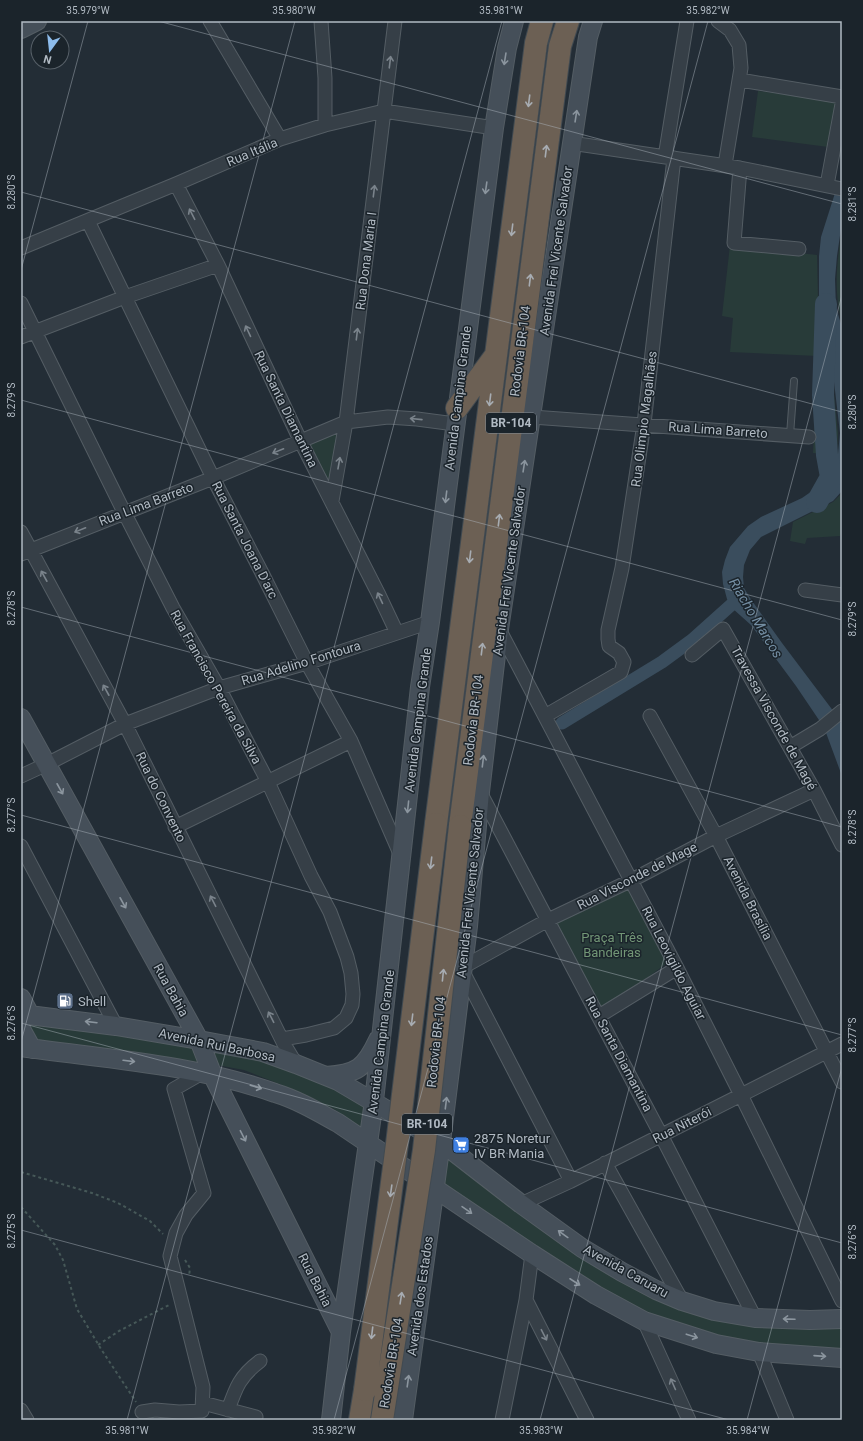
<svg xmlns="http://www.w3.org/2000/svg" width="863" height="1441" font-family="Roboto,sans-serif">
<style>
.green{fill:#283b39}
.water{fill:#3a4d5d}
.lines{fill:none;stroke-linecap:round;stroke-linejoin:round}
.canal{stroke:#3a4d5d;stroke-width:13}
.river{stroke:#3a4d5d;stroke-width:22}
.lane-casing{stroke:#545d64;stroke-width:8}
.street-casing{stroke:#545d64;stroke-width:15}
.secondary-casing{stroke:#545d64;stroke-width:20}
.highway-casing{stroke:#414a51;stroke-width:24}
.path{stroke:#465858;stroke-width:2;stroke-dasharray:3 3;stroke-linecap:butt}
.lane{stroke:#363f47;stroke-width:6}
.street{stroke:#363f47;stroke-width:13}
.secondary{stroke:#454f59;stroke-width:18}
.highway{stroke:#6c6054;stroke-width:22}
.highway-bridge-casing{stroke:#414a51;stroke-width:24;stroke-linecap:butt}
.highway-bridge{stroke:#6c6054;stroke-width:22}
.oneway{stroke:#8b959e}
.oneway2{stroke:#7a838b}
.oneway3{stroke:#a7acb2}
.ticks{fill:none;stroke:#b1bac3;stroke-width:1;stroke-opacity:0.45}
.labels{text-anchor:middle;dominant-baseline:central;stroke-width:3;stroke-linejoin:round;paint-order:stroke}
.shield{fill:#1b242b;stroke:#848d95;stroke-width:1}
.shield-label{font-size:12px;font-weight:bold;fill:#b1bac3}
.street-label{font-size:13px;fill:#b1bac3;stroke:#1b242b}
.park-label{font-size:13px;fill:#729676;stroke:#1b242b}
.poi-label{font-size:13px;fill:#b1bac3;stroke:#1b242b;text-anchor:start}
.water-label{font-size:14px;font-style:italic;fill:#748ea3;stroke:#1b242b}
.neatline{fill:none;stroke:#b1bac3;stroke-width:1.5}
.ticks-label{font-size:10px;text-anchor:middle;fill:#b1bac3}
</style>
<rect width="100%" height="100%" fill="#232d36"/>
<!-- green -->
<path class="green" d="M 758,91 L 836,101 L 828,147 L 752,137 Z
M 842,229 L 842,323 C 833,290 837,262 842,229 Z
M 730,245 L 817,255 L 818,298 L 820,320 L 830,356 L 838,433 L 837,455 L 813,453 L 818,356 L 730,352 L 733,318 L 722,316 Z
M 340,429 L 327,487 L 307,443 Z
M 842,493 L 842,530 L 840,536 L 807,538 L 805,544 L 790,541 L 793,522 L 833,502 Z
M 632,886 L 667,963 L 602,1012 L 550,926 Z
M 21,1016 L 197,1041 L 204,1063 L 32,1040 Z
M 204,1043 L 266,1056 L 371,1101 L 367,1132 L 334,1109 L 282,1085 L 244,1070 L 211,1064 Z
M 443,1149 L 664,1296 L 842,1322 L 842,1354 L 761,1349 L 656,1322 L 438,1185 Z"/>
<!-- water -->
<path class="water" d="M 835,193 L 842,195 L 842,222 L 837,256 L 835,279 L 836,308 L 842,327 L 842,491 L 833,501 L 761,537 L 750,550 L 744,565 L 743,577 L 744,588 L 750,598 L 782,643 L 834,712 L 821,723 L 796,686 L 751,625 L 732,608 L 727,599 L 723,584 L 722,572 L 725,560 L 730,547 L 748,526 L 761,517 L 802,498 L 825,482 L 833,471 L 838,454 L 840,433 L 831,356 L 821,321 L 819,297 L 819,256 L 821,237 Z
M 838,717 L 842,726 L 842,776 L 825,730 Z"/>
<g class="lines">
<!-- canal -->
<path class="canal" d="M 562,723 L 662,662 L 692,640 L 740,597"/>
<!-- river -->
<path class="river" d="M 817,502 L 831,477 L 827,455 L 823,395 L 826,304"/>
<defs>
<path id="lane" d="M 790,435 L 794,381"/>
<path id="street" d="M 210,21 L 280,139
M 321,21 L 325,78 L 325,125
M 718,21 L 730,30 L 739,45 L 741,68 L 725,165
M 740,80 L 842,97
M 571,143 L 740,168 L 842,189
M 665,157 L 687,21
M 740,168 L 734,243 L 799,249
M 176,184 L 218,265 L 301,442 L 379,595 L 397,633
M 827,185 L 842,104
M 88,221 L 213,478 L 263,575 L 307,663 L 351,741 L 401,856
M 21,248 L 176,184 L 280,139 L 325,125 L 384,111 L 494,128
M 21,303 L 124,512 L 173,608 L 219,688 L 268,782 L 311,876 L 330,912 L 347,957 L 351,973 L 353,994 L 352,1005 L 346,1018 L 334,1028 L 306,1035 L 282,1039
M 21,337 L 125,297 L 218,265
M 532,417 L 809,437
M 332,501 L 346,422 L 395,21
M 21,532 L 125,724 L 284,1044 L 296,1064
M 21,554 L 213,478 L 346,422 L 388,417 L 417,419 L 455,424
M 805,590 L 842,595
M 499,629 L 677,968 L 741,1095 L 842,1301
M 692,655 L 723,629 L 814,790 L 842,845
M 545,716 L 621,672 L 624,662 L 619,653 L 609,646 L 608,639 L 608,630 L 622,568 L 644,424 L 674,158
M 650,716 L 716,836 L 842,1082
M 790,747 L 820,729 L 842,711
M 21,776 L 47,764 L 125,724 L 219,688 L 307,663 L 430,622
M 480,792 L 661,1135 L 755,1318
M 175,827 L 351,741
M 21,846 L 116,1026
M 463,967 L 548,920 L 632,880 L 716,836 L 814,790
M 462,970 L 571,1181
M 599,1016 L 677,968
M 605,1163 L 682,1301
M 521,1204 L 571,1181 L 842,1044
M 526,1300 L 587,1420
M 644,1321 L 689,1420
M 759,1352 L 787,1420
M 203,1403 L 256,1417
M 21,1410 L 27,1420
M 228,1410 C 236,1387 240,1376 260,1361
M 142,1412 L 155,1410 L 179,1412 L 202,1411 L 203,1387 L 170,1256 L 176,1233 L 186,1215 L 204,1193 L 174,1089 L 202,1073
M 502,1420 L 526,1300 L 532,1254"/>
<path id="secondary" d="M 21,29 L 37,21
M 21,718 L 199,1040 L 213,1076 L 341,1332
M 21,998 L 30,1015
M 21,1014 L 116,1026 L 199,1040 L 263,1052 L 296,1064 L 338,1081 L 441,1142 L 521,1204 L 582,1248 L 622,1272 L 656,1290 L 682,1301 L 714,1311 L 755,1318 L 810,1320 L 842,1319
M 21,1029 L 32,1049
M 21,1047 C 106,1059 193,1064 275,1093 C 298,1100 318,1112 338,1123 L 532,1254 L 596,1295 L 644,1321 L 716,1344 L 759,1352 L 842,1358
M 326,1076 C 357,1074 365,1068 378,1040
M 331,1420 L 341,1332 L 374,1101 L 420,687 L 430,622 L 494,128 L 507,48 L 514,21
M 403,1420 L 441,1142 L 468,926 L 480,792 L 499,629 L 588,37 L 593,21"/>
<path id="highway" d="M 457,408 L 496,355
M 436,824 L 536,43 L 542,21
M 460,826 L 560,46 L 568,21
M 360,1420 L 365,1390"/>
</defs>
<!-- lane casing -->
<use href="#lane" class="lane-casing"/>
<!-- street casing -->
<use href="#street" class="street-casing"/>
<!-- secondary casing -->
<use href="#secondary" class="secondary-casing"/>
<!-- highway casing -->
<use href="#highway" class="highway-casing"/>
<!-- path -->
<path class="path" d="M 21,1172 L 92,1193 L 118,1203 L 150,1221 L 163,1234
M 21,1207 L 55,1245 L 63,1260 L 77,1309 L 101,1349 L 136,1402
M 185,1260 L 190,1268 L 189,1276
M 98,1345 L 119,1331 L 169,1305"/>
<!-- lane -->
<use href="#lane" class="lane"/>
<!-- street -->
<use href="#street" class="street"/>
<!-- secondary -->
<use href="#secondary" class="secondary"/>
<!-- highway -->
<use href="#highway" class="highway"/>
<defs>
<path id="highway-bridge" d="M 365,1390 L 397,1144 L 436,824
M 382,1420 L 424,1150 L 460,826"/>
</defs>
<!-- highway-bridge casing -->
<use href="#highway-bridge" class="highway-bridge-casing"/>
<!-- highway-bridge -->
<use href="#highway-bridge" class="highway-bridge"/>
</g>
<!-- one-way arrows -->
<defs><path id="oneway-shaft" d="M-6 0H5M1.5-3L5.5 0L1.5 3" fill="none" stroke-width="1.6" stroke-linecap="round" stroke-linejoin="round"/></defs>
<g class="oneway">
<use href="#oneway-shaft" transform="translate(505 59) rotate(99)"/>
<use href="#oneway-shaft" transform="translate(576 116) rotate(-81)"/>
<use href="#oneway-shaft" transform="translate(486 188) rotate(98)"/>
<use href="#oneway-shaft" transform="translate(524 466) rotate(-81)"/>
<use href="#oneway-shaft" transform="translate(446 497) rotate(97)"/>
<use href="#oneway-shaft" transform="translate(483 761) rotate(-83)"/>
<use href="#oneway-shaft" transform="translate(60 789) rotate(61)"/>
<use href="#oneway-shaft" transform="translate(408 807) rotate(96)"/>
<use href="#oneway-shaft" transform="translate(123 903) rotate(61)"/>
<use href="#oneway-shaft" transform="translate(91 1022) rotate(-173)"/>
<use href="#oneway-shaft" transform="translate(129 1061) rotate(7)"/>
<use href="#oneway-shaft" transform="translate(256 1087) rotate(17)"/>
<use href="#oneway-shaft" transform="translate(446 1103) rotate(-83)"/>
<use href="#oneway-shaft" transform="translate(243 1136) rotate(63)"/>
<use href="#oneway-shaft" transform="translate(467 1210) rotate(35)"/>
<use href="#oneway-shaft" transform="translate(563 1234) rotate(-144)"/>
<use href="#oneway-shaft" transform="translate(575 1282) rotate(33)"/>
<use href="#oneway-shaft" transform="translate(789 1319) rotate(-178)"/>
<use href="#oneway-shaft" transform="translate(692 1336) rotate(18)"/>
<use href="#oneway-shaft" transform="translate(820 1356) rotate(4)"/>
<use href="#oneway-shaft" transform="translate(408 1381) rotate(-82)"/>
</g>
<g class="oneway2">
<use href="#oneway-shaft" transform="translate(390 62) rotate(-83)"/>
<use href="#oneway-shaft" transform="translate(374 191) rotate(-83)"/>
<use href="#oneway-shaft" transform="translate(192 214) rotate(-117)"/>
<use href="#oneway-shaft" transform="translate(248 331) rotate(-115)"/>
<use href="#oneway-shaft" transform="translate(357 334) rotate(-83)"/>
<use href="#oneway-shaft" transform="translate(416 419) rotate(-174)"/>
<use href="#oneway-shaft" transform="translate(278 451) rotate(158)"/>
<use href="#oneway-shaft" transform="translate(339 463) rotate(-80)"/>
<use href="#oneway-shaft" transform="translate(80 530) rotate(158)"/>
<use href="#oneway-shaft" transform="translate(44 576) rotate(-119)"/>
<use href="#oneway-shaft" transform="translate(380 598) rotate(-115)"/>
<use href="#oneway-shaft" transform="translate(106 690) rotate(-119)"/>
<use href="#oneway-shaft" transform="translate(213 901) rotate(-117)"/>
<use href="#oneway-shaft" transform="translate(271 1017) rotate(-117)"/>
<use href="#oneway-shaft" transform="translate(544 1335) rotate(63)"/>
<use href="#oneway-shaft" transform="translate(673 1384) rotate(-114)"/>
</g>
<g class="oneway3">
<use href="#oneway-shaft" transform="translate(529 101) rotate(97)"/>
<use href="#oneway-shaft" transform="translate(546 151) rotate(-83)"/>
<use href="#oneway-shaft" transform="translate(512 230) rotate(97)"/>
<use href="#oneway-shaft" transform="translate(530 280) rotate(-83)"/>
<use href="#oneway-shaft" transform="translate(490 400) rotate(97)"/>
<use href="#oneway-shaft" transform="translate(499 520) rotate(-83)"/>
<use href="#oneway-shaft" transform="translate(470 557) rotate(97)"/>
<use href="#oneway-shaft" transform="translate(482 649) rotate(-83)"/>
<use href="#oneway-shaft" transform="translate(431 863) rotate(97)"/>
<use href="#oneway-shaft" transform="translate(443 975) rotate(-84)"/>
<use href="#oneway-shaft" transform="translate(412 1020) rotate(97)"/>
<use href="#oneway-shaft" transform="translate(391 1191) rotate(98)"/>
<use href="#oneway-shaft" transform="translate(401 1298) rotate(-81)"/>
<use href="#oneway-shaft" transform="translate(372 1333) rotate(97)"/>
</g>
<!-- ticks -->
<path class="ticks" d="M 158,21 L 842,204M 21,192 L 842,412M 21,270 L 88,21M 21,400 L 842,620M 21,607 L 842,827M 21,815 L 842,1035M 21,1023 L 842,1243M 21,1042 L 295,21M 21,1230 L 729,1420M 127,1420 L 502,21M 334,1420 L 708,21M 540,1420 L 842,295M 747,1420 L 842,1067"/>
<!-- icons -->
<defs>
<symbol id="fuel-square" viewBox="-11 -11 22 22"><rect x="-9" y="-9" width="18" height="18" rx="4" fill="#5c6f8a" stroke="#1b242b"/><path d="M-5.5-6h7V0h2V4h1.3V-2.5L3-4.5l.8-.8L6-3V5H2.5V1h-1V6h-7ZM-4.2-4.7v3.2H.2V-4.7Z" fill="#fff"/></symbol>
<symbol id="supermarket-square" viewBox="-11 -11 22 22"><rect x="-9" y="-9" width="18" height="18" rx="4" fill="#3f7fe0" stroke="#1b242b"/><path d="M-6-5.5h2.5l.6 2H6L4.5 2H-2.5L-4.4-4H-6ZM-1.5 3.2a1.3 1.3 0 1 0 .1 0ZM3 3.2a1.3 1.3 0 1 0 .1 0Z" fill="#fff"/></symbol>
</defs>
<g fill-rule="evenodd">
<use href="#fuel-square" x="55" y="991" width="20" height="20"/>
<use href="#supermarket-square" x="451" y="1135" width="20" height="20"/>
</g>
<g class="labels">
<!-- shield labels -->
<g class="shield">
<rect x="486" y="413" width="50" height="20" rx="3"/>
<rect x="402" y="1114" width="50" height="20" rx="3"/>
</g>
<g class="shield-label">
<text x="511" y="423">BR-104</text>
<text x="427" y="1124">BR-104</text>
</g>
<!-- street labels -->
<g class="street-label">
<text transform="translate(252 152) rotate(-23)">Rua Itália</text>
<text transform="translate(556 251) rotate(-82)">Avenida Frei Vicente Salvador</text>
<text transform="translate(366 261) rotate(-83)">Rua Dona Maria I</text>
<text transform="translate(520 351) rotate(-83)">Rodovia BR-104</text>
<text transform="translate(458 398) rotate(-83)">Avenida Campina Grande</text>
<text transform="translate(286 409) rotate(64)">Rua Santa Diamantina</text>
<text transform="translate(644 419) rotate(-83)">Rua Olimpio Magalhães</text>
<text transform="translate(718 430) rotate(4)">Rua Lima Barreto</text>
<text transform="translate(146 504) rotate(-21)">Rua Lima Barreto</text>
<text transform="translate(245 540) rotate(63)">Rua Santa Joana D'arc</text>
<text transform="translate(509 571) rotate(-82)">Avenida Frei Vicente Salvador</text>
<text transform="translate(301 663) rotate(-17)">Rua Adelino Fontoura</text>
<text transform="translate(216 687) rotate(61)">Rua Francisco Pereira da Silva</text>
<text transform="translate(774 718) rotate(61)">Travessa Visconde de Magé</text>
<text transform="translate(418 720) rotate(-83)">Avenida Campina Grande</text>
<text transform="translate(473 720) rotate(-83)">Rodovia BR-104</text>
<text transform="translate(161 797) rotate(64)">Rua do Convento</text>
<text transform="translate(637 876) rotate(-27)">Rua Visconde de Mage</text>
<text transform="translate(470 893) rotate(-84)">Avenida Frei Vicente Salvador</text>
<text transform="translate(748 898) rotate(63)">Avenida Brasília</text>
<text transform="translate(674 963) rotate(63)">Rua Leovigildo Aguiar</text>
<text transform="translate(171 990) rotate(61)">Rua Bahia</text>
<text transform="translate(381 1042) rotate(-83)">Avenida Campina Grande</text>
<text transform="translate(436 1042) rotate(-84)">Rodovia BR-104</text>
<text transform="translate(217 1045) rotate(12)">Avenida Rui Barbosa</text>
<text transform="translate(619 1054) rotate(62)">Rua Santa Diamantina</text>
<text transform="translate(682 1125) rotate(-27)">Rua Niterói</text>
<text transform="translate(626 1271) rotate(29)">Avenida Caruaru</text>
<text transform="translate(315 1280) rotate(63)">Rua Bahia</text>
<text transform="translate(420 1296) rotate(-82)">Avenida dos Estados</text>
<text transform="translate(391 1363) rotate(-81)">Rodovia BR-104</text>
</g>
<!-- park labels -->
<g class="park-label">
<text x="612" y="937">Praça Três<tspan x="612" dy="15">Bandeiras</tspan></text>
</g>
<!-- poi labels -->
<g class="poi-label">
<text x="78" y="1001">Shell</text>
<text x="474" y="1138">2875 Noretur<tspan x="474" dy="15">IV BR Mania</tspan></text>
</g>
<!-- water labels -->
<g class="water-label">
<text transform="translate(756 618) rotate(59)">Riacho Marcos</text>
</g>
</g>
<!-- border -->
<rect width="863" height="1441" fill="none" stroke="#1b242b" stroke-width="44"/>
<!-- north arrow -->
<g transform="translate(50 50) rotate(195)"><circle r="19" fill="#1b242b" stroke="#576068"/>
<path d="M0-3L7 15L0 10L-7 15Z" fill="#8dbcec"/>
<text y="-6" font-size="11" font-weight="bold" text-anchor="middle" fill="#b1bac3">N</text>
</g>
<rect x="22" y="22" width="819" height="1397" class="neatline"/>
<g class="ticks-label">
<text x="88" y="14">35.979°W</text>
<text x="294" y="14">35.980°W</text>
<text x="501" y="14">35.981°W</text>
<text x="708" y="14">35.982°W</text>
<text transform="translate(11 192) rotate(-90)" y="4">8.280°S</text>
<text transform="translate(852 204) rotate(-90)" y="4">8.281°S</text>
<text transform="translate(11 400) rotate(-90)" y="4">8.279°S</text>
<text transform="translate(852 412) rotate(-90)" y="4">8.280°S</text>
<text transform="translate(11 608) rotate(-90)" y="4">8.278°S</text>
<text transform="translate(852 619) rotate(-90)" y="4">8.279°S</text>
<text transform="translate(11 815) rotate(-90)" y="4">8.277°S</text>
<text transform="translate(852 827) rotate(-90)" y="4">8.278°S</text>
<text transform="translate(11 1023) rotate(-90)" y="4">8.276°S</text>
<text transform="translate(852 1035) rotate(-90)" y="4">8.277°S</text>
<text transform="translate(11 1231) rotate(-90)" y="4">8.275°S</text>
<text transform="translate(852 1242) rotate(-90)" y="4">8.276°S</text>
<text x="127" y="1434">35.981°W</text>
<text x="334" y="1434">35.982°W</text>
<text x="541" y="1434">35.983°W</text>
<text x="748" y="1434">35.984°W</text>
</g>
</svg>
